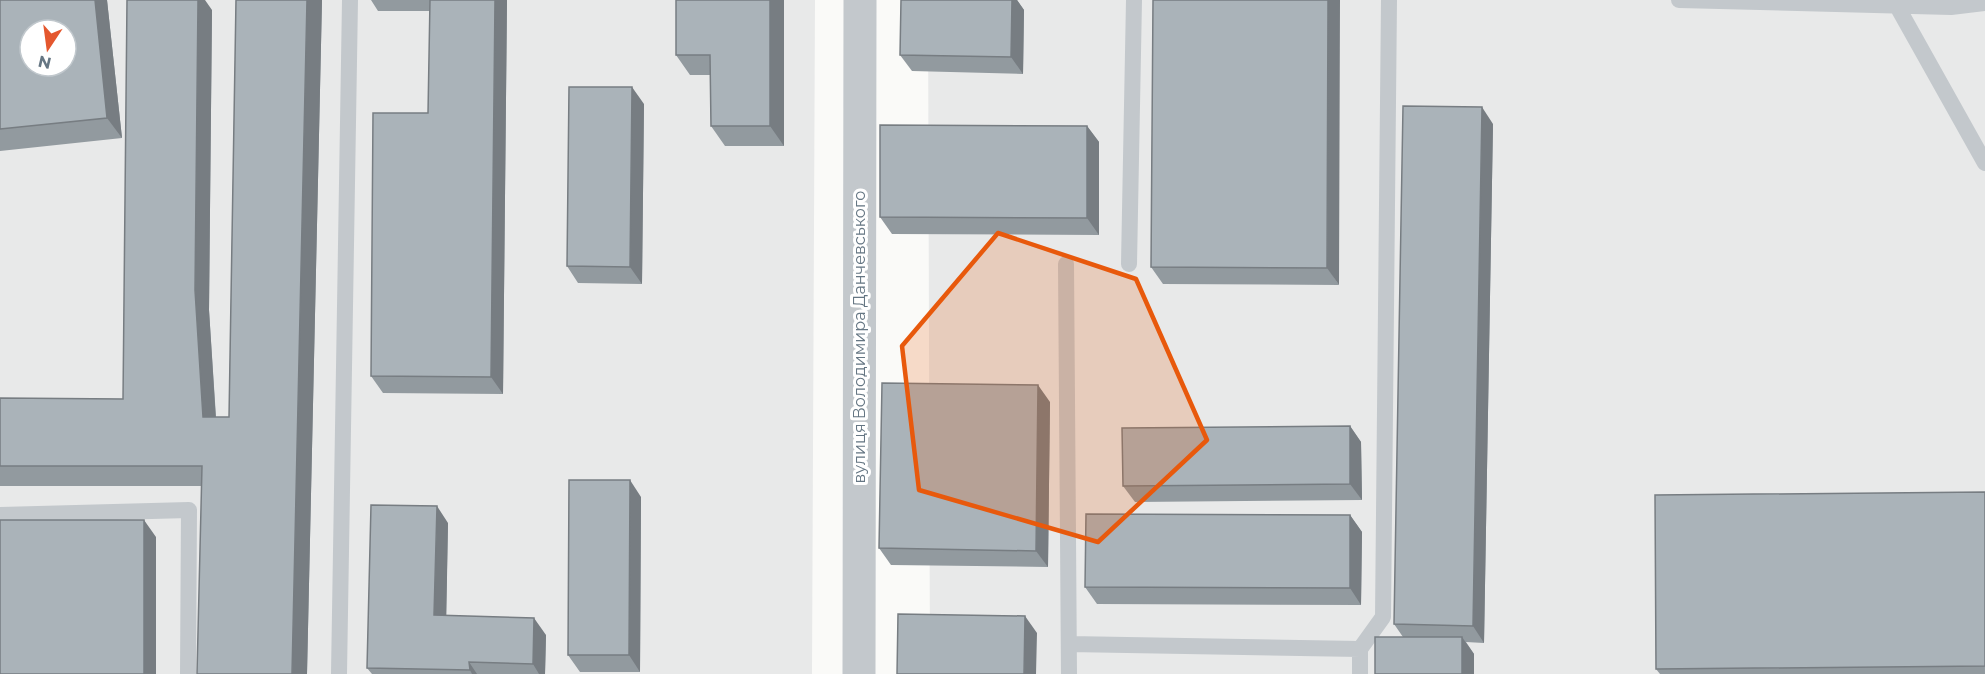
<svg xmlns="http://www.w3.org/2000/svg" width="1985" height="674" font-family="Montserrat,sans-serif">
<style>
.built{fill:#e8e9e9;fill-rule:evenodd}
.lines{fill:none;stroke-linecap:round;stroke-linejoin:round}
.service{stroke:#c3c8cc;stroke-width:16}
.tertiary{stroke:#c3c8cc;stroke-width:33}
.wall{fill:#929a9f}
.shaded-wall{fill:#777d82}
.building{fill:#aab3b9;stroke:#777d82;stroke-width:1.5;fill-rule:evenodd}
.marked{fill:#e8590c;fill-opacity:0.2;stroke:#e8590c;stroke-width:4.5;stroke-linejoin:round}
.labels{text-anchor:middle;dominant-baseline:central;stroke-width:6;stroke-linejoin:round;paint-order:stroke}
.street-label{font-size:16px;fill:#657683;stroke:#fff}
</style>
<rect width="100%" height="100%" fill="#fafaf8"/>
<!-- built -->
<path class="built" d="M 0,0 L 815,0 L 812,674 L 0,674 ZM 30,30 L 66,30 L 66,66 L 30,66 Z
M 928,0 L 1985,0 L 1985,674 L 930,674 Z"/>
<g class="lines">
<!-- service -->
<path class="service" d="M 1679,0 L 1951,7 L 1985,3
M 1897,6 L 1985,163
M 1066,264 L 1069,674
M 1129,264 L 1134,0
M 0,515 L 189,510 L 188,674
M 1069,644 L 1360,649
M 339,674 L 350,0
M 1360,674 L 1360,649 L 1383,617 L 1389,0"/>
<!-- tertiary -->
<path class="tertiary" d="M 859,674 L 860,0"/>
</g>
<!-- wall -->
<path class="wall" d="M 0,0 L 107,0 L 122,138 L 0,151 Z
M 236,0 L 322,0 L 307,674 L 201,486 L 0,486 L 0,398 L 123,399 L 212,10 L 209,310 L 216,417 L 229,417 Z
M 371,0 L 507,0 L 503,394 L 383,393 L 371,376 L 428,113 L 430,11 L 378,11 Z
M 676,0 L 784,0 L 784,146 L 725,146 L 711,126 L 710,75 L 690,75 L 676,55 Z
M 901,0 L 1017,0 L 1024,10 L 1023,74 L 912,71 L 900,55 Z
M 1153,0 L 1339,285 L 1163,284 L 1151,267 Z
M 644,104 L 642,284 L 578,283 L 567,266 Z
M 1493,124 L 1484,643 L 1466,642 L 1474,654 L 1474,674 L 1375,674 L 1403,637 L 1394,624 Z
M 1087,126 L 1099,142 L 1099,235 L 892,234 L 880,217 Z
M 1050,402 L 1048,567 L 891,565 L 879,548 Z
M 1350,426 L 1361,442 L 1362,500 L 1135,502 L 1123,486 Z
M 1985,492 L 1985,674 L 1660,674 L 1656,669 Z
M 641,497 L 640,672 L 580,672 L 568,655 Z
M 1350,515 L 1362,532 L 1361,605 L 1097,604 L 1085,587 Z
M 448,523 L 446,616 L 546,635 L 545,674 L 372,674 L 367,668 Z"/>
<!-- shaded-wall -->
<path class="shaded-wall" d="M 95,0 L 107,0 L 122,138 L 107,118 Z
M 198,0 L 205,0 L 212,10 L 209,310 L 217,437 L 203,417 L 195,290 Z
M 307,0 L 322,0 L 307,674 L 292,674 Z
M 495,0 L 507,0 L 503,394 L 491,377 Z
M 770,0 L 784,0 L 784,146 L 770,126 Z
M 1012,0 L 1017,0 L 1024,10 L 1023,74 L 1011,57 Z
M 1328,0 L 1340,0 L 1339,285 L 1327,268 Z
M 632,87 L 644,104 L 642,284 L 630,267 Z
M 1482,107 L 1493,124 L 1484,643 L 1473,626 Z
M 1087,126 L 1099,142 L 1099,235 L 1087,218 Z
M 1038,385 L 1050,402 L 1048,567 L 1036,551 Z
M 1350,426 L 1361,442 L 1362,500 L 1350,484 Z
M 630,480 L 641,497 L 640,672 L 629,655 Z
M 437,506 L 448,523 L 446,632 L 434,615 Z
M 1350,515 L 1362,532 L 1361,605 L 1350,588 Z
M 144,520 L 156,537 L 156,674 L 144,674 Z
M 1025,616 L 1037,633 L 1036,674 L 1024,674 Z
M 534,618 L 546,635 L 545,674 L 539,674 L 533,664 Z
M 1462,637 L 1474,654 L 1474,674 L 1462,674 Z
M 469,662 L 477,674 L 472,674 L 470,670 Z"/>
<!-- building -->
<path class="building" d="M 0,0 L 95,0 L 107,118 L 0,129 ZM 30,30 L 66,30 L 66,66 L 30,66 Z
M 127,0 L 198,0 L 195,290 L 203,417 L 229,417 L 236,0 L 307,0 L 292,674 L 197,674 L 202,466 L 0,466 L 0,398 L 123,399 Z
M 430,0 L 495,0 L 491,377 L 371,376 L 373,113 L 428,113 Z
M 676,0 L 770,0 L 770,126 L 711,126 L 710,55 L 676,55 Z
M 901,0 L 1012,0 L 1011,57 L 900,55 Z
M 1153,0 L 1328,0 L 1327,268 L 1151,267 Z
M 569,87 L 632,87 L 630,267 L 567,266 Z
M 1403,106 L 1482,107 L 1473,626 L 1394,624 Z
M 880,125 L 1087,126 L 1087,218 L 880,217 Z
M 882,383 L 1038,385 L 1036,551 L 879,548 Z
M 1350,426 L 1350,484 L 1123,486 L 1122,428 Z
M 569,480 L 630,480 L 629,655 L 568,655 Z
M 1985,492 L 1985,666 L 1656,669 L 1655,495 Z
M 371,505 L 437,506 L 434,615 L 534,618 L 533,664 L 469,662 L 470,670 L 367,668 Z
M 1086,514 L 1350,515 L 1350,588 L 1085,587 Z
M 0,520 L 144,520 L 144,674 L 0,674 Z
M 898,614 L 1025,616 L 1024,674 L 897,674 Z
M 1375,637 L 1462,637 L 1462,674 L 1375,674 Z"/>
<!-- marked area -->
<path class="marked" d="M 998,233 L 1136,279 L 1207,440 L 1098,542 L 919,490 L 902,346 Z"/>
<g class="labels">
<!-- street labels -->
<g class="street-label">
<text transform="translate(859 337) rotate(-90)">вулиця Володимира Данчевського</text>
</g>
</g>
<!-- north arrow -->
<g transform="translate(48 48) rotate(193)"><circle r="28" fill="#ffffff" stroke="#c1c8cd" stroke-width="1.5"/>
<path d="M0-4.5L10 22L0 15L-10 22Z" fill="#e4572e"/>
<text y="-9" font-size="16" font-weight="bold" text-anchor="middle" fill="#657683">N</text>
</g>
</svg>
